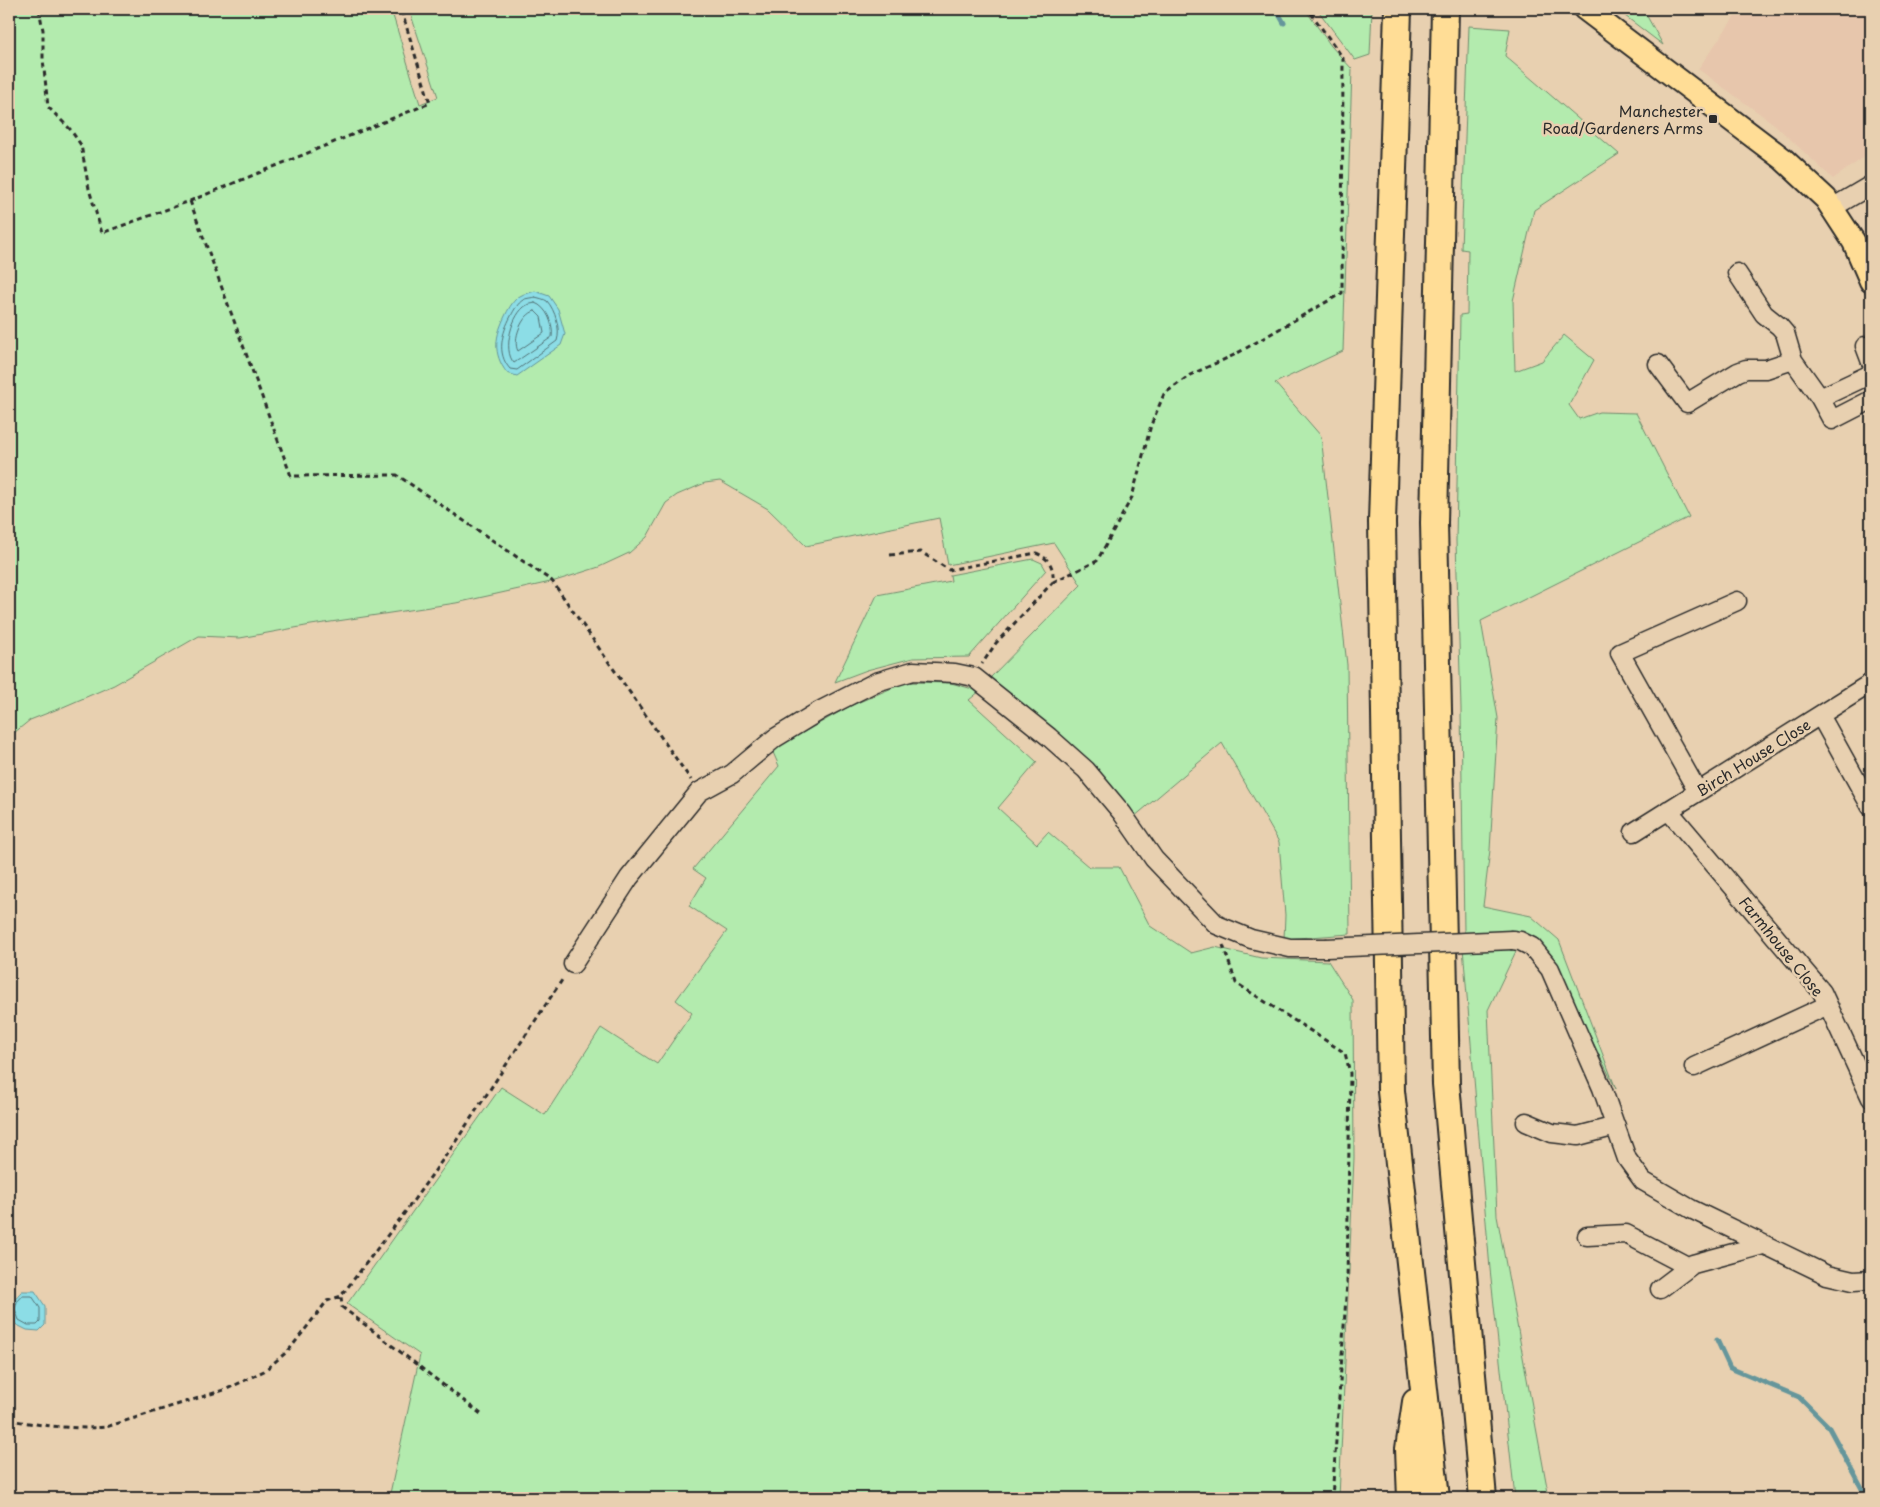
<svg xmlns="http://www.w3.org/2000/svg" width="1880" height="1507" font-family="'Playpen Sans',sans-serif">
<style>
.built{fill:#e7c6ac}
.green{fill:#b3ebae;stroke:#6f8b6c}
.water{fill:#8cdde6;stroke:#65969b}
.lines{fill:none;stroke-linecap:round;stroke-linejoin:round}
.shore{stroke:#527276;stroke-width:1}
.stream{stroke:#65969b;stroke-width:5}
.building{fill:#fec4b4;stroke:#2b2b2b}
.minor-casing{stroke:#2b2b2b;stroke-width:21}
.major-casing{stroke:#2b2b2b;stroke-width:26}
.highway-casing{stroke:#2b2b2b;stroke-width:30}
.path{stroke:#2b2b2b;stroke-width:3;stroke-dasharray:5 4;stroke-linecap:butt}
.minor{stroke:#e8d0b0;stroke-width:18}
.major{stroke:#ffdd96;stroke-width:22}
.highway{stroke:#ffdd96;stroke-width:26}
.minor-bridge-casing{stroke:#2b2b2b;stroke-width:21;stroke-linecap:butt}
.minor-bridge{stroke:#e8d0b0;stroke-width:18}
.poi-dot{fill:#2b2b2b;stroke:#e8d0b0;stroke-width:2}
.labels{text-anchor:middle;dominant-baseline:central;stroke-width:5;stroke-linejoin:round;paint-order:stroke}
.poi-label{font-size:15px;fill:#2b2b2b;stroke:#e8d0b0;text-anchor:end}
.street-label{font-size:15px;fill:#2b2b2b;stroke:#e8d0b0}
</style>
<rect width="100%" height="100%" fill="#e8d0b0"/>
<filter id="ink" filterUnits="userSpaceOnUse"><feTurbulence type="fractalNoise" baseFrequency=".02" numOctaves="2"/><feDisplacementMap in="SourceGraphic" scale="10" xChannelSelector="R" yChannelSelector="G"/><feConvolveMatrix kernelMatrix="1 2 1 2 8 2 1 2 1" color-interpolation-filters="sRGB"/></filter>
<g filter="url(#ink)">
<!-- built -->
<path class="built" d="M 1740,9 L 1871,9 L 1871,152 L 1833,179 L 1774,124 L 1698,69 Z"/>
<!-- green -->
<path class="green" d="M 9,9 L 391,9 L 420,104 L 438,97 L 409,9 L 1305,9 L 1331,46 L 1352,69 L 1343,351 L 1275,383 L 1321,436 L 1347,665 L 1350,934 L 1284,939 L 1285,915 L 1279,842 L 1222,743 L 1134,817 L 989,679 L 1081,585 L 1054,543 L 948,565 L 939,518 L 806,546 L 768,509 L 720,481 L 705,483 L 677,495 L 666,503 L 647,537 L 629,553 L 599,567 L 555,581 L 456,603 L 311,625 L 240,638 L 199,636 L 114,685 L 63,707 L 30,720 L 9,737 Z
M 1317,9 L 1372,9 L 1370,55 L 1355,60 Z
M 1616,9 L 1643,9 L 1663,45 Z
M 1469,26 L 1510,29 L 1505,56 L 1619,154 L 1534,210 L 1513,301 L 1515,371 L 1542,361 L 1564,335 L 1594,360 L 1569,405 L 1579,419 L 1599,412 L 1636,413 L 1689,517 L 1481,621 L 1498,718 L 1490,850 L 1483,906 L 1531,916 L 1559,940 L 1616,1089 L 1550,955 L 1535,940 L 1464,933 L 1461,708 L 1456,541 L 1460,315 L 1467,314 L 1468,250 L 1461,249 Z
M 1033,559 L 1042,563 L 1046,570 L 969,657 L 913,658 L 867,670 L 835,682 L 877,595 L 951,581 L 950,575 Z
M 906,682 L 951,683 L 980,691 L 969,700 L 1037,762 L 998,808 L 1037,844 L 1048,832 L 1089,867 L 1119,867 L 1150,926 L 1191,953 L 1215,947 L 1261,958 L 1328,961 L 1353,1000 L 1354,1158 L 1339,1498 L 389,1498 L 420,1355 L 347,1304 L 501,1087 L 545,1115 L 601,1028 L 657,1064 L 692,1013 L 676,1000 L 727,931 L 689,906 L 706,878 L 693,869 L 779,766 L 772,750 L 850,706 Z
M 1512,945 L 1517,949 L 1488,1010 L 1497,1216 L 1549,1498 L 1515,1498 L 1490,1269 L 1463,948 Z"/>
<!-- water -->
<path class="water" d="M 535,291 L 549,296 L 558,309 L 565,334 L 561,345 L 517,376 L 507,373 C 492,353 495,336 506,314 C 509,308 514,299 520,296 C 524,293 531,293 535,291 Z
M 22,1291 L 35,1291 L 45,1306 L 45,1325 L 39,1331 L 27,1330 L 15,1324 C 9,1308 9,1304 22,1291 Z"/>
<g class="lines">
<!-- shore -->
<path class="shore" d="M 535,297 C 539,298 544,299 547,301 C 555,310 561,329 557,341 L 517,370 L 510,369 C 496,353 502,333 511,316 C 514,310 518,303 523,300 C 526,298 532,298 535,297 Z
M 535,303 C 547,307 554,325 552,337 L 514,363 C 502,350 512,313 527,305 C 529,304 532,304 535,303 Z
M 535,311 L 541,317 L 544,333 L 518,351 C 512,340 522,314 535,311 Z
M 23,1296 L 32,1296 L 40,1308 L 40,1322 L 37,1325 L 28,1325 L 19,1320 L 15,1309 L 17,1302 Z"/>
<!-- stream -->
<path class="stream" d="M 1276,9 L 1284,23
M 1717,1340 L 1730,1368 L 1799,1397 L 1828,1426 L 1867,1498"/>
</g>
<!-- building -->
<path class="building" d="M 1871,213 L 1871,226 L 1866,216 Z"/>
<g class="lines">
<defs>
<path id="minor" d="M 1832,208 L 1871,185
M 1737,273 L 1764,314 L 1779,326 L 1785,333 L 1793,360
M 1865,346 L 1871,362
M 1658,364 L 1687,403 L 1738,372 L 1746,369 L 1766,369 L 1793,360 L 1820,398 L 1871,374
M 1820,398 L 1832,420 L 1871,400
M 1820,715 L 1871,807
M 1698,792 L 1620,653 L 1737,601
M 1668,810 L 1822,992 L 1871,1098
M 1634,832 L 1871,683
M 1512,940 L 1520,941 L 1532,947 L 1550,969 L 1602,1088 L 1627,1159 L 1643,1181 L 1691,1209 L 1827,1275 L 1853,1281 L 1871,1280
M 573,964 L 629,878 L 699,792 L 732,774 L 775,738 L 821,710 L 876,682 L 913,671 L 955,673 L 974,677 L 1049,737 L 1086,770 L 1122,813 L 1154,859 L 1217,925 L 1251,939 L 1290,948 L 1326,948
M 1694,1067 L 1828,1005
M 1526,1122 L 1552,1133 L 1578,1136 L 1616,1126
M 1587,1236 L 1626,1234 L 1689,1267
M 1660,1289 L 1693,1264 L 1763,1245"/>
<path id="major" d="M 1585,9 L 1783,159 L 1826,199 L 1854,242 L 1871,281"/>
<path id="highway" d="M 1398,9 L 1382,522 L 1391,1091 L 1436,1498
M 1445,9 L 1434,523 L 1446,1084 L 1483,1498
M 1411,1498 L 1409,1449 L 1416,1402"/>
</defs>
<!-- minor casing -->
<use href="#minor" class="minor-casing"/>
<!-- major casing -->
<use href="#major" class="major-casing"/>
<!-- highway casing -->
<use href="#highway" class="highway-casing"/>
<!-- path -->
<path class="path" d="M 39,9 L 43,30 L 43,59 L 48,107 L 70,129 L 81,145 L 89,189 L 102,233 L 190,201 L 430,103 L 401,9
M 190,201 L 291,476 L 397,475 L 552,581 L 691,780
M 890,555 L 921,552 L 949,570 L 1036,553 C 1050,559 1054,567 1053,582 L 996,643 L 982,664
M 1053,582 L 1097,561 L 1132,497 L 1151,425 L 1164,394 L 1190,375 L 1234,355 L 1342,293 L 1343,58 L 1308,9
M 1223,945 L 1236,983 L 1345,1053 L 1350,1073 L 1347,1283 L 1332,1498
M 481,1414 L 342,1307 L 341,1296 L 403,1215 L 454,1144 L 564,977
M 9,1420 C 41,1425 73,1430 106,1427 L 227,1389 L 264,1371 L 289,1350 L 327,1301 L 341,1296"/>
<!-- minor -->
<use href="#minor" class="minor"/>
<!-- major -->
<use href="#major" class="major"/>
<!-- highway -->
<use href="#highway" class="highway"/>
<defs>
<path id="minor-bridge" d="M 1326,948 L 1512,940"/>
</defs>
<!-- minor-bridge casing -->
<use href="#minor-bridge" class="minor-bridge-casing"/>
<!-- minor-bridge -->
<use href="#minor-bridge" class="minor-bridge"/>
</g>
</g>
<!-- markers -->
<rect class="poi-dot" x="1708" y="114" width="10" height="10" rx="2.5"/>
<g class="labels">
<!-- poi labels -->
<g class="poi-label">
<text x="1703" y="110">Manchester<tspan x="1703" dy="17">Road/Gardeners Arms</tspan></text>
</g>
<!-- street labels -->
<g class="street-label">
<text transform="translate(1753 757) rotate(-32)">Birch House Close</text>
<text transform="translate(1782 946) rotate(51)">Farmhouse Close</text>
</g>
</g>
<!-- margin -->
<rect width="1880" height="1507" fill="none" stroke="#e8d0b0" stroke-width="30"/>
<rect x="15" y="15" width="1850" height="1477" fill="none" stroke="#2b2b2b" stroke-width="2" filter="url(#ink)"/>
</svg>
